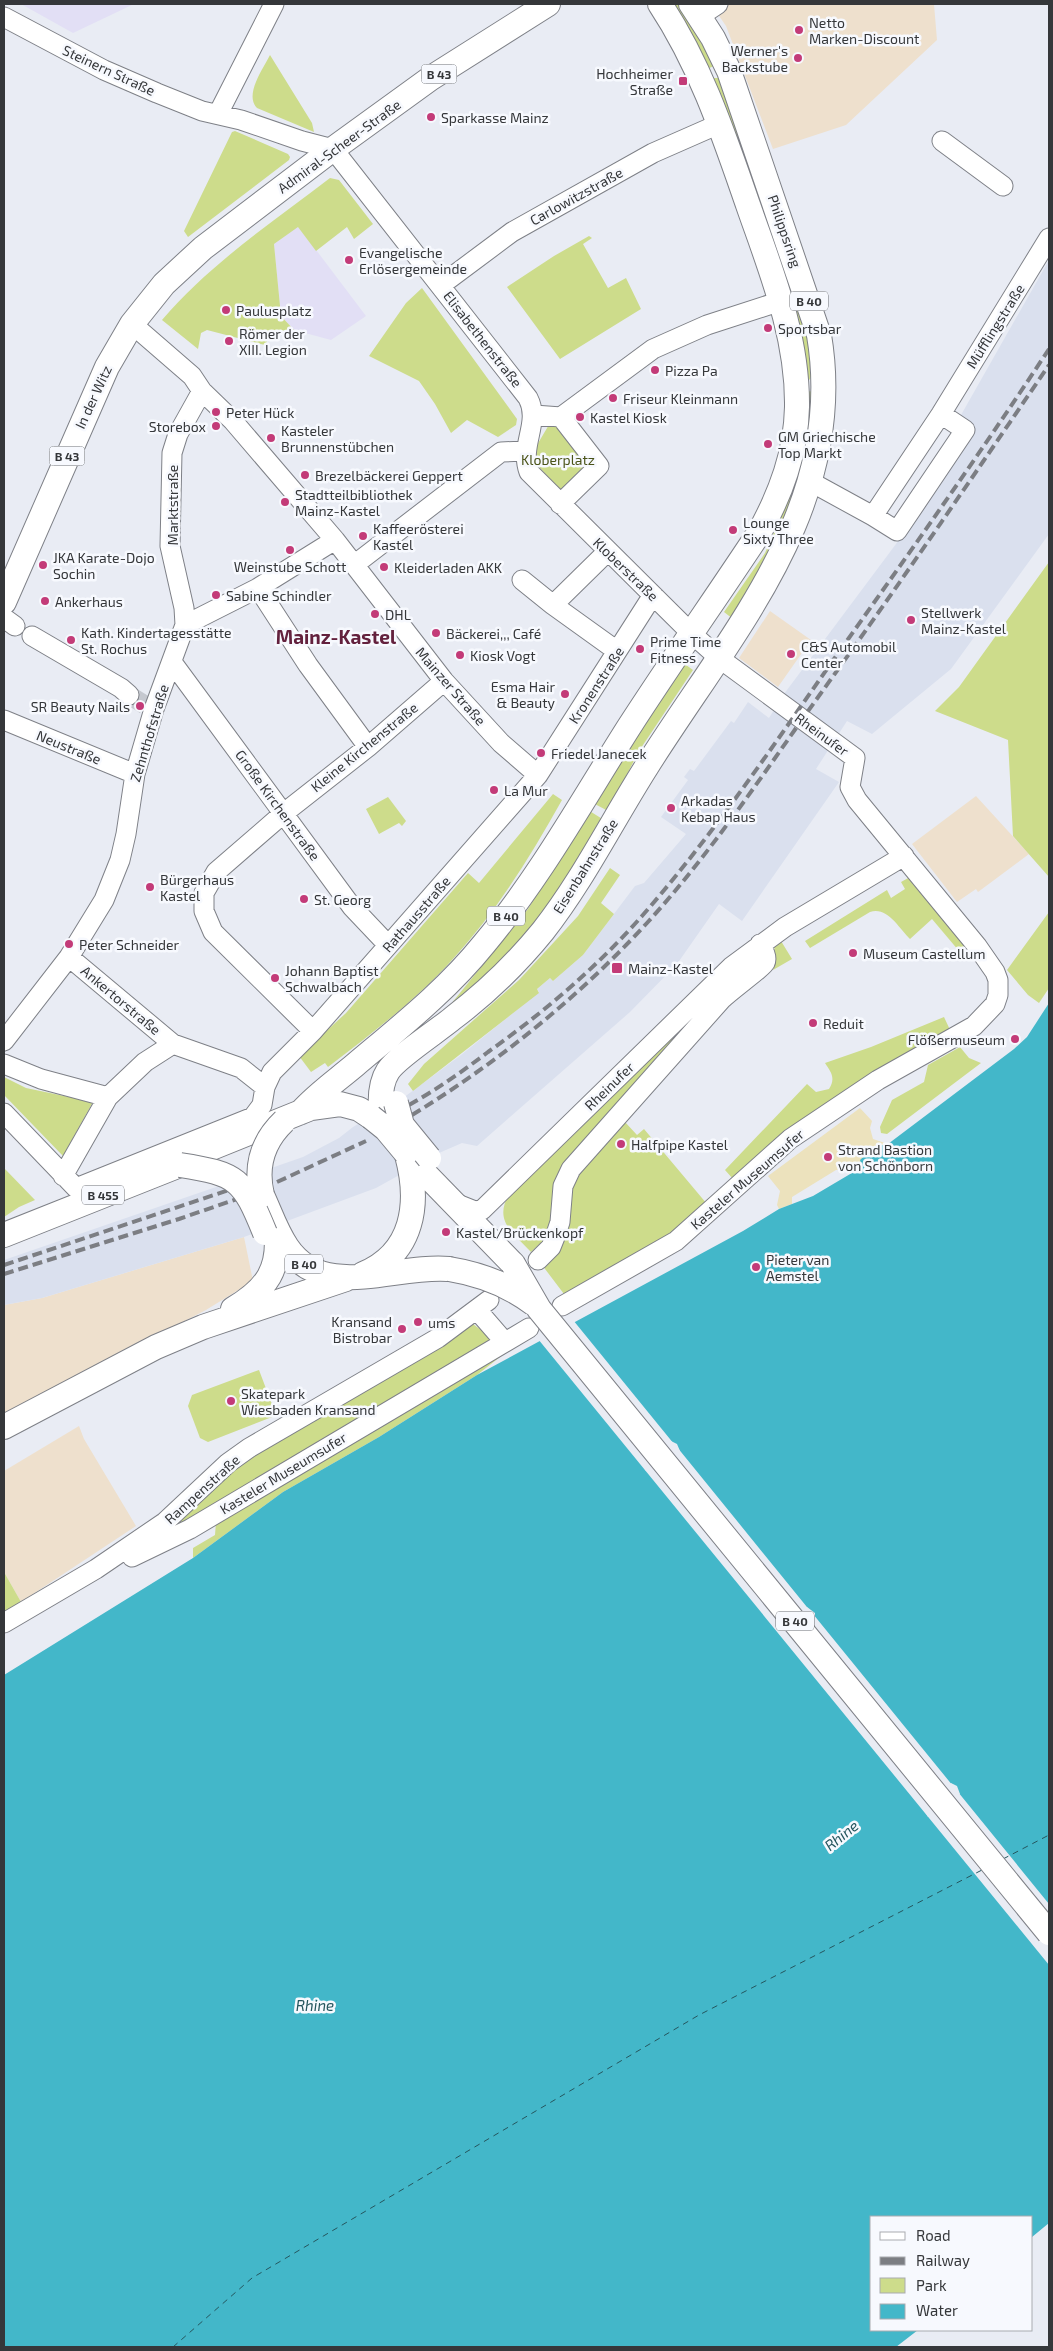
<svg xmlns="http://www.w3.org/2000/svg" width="1053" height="2351" font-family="'Exo 2',sans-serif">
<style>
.commercial{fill:#eee0cd}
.built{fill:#dae0ee}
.education{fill:#e2dff5}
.green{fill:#cddc8b}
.sand{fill:#ece2bd}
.water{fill:#43b7c9;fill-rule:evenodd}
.pier{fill:#e9ecf4}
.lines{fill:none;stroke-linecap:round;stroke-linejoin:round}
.ferry{stroke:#25565e;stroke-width:1;stroke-dasharray:6 5;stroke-linecap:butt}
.minor-tunnel{stroke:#c5c8cf;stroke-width:19;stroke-dasharray:19 9;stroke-linecap:butt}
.minor-casing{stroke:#7e8087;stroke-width:21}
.major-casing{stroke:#7e8087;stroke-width:26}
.minor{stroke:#fff;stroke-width:19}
.major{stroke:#fff;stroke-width:24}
.rail{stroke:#7c7e83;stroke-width:4;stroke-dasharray:10 5;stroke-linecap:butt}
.major-bridge-casing{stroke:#7e8087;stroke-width:26;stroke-linecap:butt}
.major-bridge{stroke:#fff;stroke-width:24}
.poi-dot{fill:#c33b78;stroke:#f7f9fe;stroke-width:2}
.labels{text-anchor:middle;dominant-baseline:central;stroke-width:5;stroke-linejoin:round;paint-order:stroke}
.shield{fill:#f7f9fe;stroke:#6f7175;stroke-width:1}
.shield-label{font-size:12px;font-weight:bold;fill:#35373a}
.poi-label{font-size:14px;fill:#35373a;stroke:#f7f9fe;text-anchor:start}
.street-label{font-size:14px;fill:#35373a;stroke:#f7f9fe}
.park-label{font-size:14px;fill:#4a5318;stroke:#f7f9fe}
.water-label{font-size:15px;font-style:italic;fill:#25565e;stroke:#f7f9fe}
.district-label{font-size:19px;font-weight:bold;fill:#63213d;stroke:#f7f9fe}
</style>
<rect width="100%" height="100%" fill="#e9ecf4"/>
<!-- commercial -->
<path class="commercial" d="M 711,4 L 934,4 L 937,40 L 846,125 L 773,149 L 726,26 Z
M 770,611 L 811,640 L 778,687 L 739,658 Z
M 976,796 L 1029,854 L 978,892 L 976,889 L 957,902 L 912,844 Z
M 244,1237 L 253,1281 L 206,1310 L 4,1414 L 4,1305 L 42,1298 Z
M 79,1426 L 84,1439 L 136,1526 L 21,1602 L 4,1572 L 4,1471 Z"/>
<!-- built -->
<path class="built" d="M 1049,260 L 1049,534 L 951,669 L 872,734 L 847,721 L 816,769 L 839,782 L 742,921 L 719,904 L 677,964 L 630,1012 L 477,1146 L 462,1143 L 439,1153 L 376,1188 L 244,1237 L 42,1298 L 4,1305 L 4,1260 L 303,1157 L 339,1138 L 353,1127 L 403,1098 L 461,1055 L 539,992 L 537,989 L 550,978 L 553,981 L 583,955 L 635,886 L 644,883 L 686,834 L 661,817 L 688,780 L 684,777 L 690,769 L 694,771 L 731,721 L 734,723 L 748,702 L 769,718 L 784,694 L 943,481 L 974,425 L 961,415 Z"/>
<!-- education -->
<path class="education" d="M 21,4 L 134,4 L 73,33 Z
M 298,226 L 366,316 L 331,340 L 294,330 L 281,316 L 274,244 Z"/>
<!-- green -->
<path class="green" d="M 669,4 L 678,4 L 716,65 L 705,70 Z
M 270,55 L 312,123 L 314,132 L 257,108 C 244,95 263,69 270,55 Z
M 714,78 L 719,78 L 816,355 L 810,380 L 808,378 L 712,80 Z
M 235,131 L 288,154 L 290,157 L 289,160 L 188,237 L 184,231 L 232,132 Z
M 330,178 L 339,180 L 373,224 L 354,239 L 347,227 L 316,251 L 298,227 L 274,244 L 281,316 L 294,330 L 273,331 L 265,345 L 207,330 L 201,333 L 198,349 L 162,320 C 210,264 271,223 330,178 Z
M 589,236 L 592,238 L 583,244 L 608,288 L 626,278 L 641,309 L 560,359 L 507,287 L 554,256 Z
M 422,288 L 517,419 L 516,425 L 498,437 L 467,420 L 451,433 L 435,404 L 419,381 L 369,356 L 406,303 Z
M 806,391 L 818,392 L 798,502 L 733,619 L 724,612 L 765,553 L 792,491 Z
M 550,423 L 556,424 L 589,469 L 564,494 L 538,466 L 534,450 Z
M 1049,562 L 1049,877 L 1013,836 L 1008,740 L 935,711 L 959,687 Z
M 682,662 L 693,670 L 639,751 L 608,811 L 593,803 Z
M 553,794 L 562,800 C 530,857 497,911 452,960 C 416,1000 371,1034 328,1067 L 325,1063 L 311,1072 L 299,1056 L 346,1013 L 468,873 L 479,883 Z
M 388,797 L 406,821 L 402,826 L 399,823 L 379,834 L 366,809 Z
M 588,810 L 604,820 L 577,870 L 523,942 L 454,1006 L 451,1004 L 528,909 Z
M 610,868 L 620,875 L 601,903 L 614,914 L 583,955 L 553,981 L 550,978 L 537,989 L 539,993 L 413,1091 L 408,1084 L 424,1064 L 519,980 L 578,916 Z
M 910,877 L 966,944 L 959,951 L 932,919 L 910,939 C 899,928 887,906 870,912 L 810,948 L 805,941 L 887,890 L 891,898 L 905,889 L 901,882 Z
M 1049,912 L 1049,988 L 1039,1003 L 1028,995 L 1007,970 Z
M 781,941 L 792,959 L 773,970 L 776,961 L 774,946 Z
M 758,957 L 563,1167 L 553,1187 L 550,1223 L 545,1239 L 531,1252 C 514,1233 493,1222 509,1194 L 732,975 Z
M 944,1017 L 951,1032 L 733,1179 L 725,1170 L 807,1084 L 816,1092 L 829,1089 C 836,1078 831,1072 825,1063 L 871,1047 Z
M 960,1047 L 969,1058 L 981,1063 L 887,1134 L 881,1133 L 880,1127 L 892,1100 L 924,1082 L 928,1065 Z
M 4,1077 L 26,1088 L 93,1102 L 63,1156 L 4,1095 Z
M 625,1122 L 637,1135 L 644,1129 L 707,1204 L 666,1239 L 564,1294 L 542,1265 L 563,1244 L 569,1219 L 572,1186 L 582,1167 Z
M 4,1168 L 35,1200 L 19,1207 L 4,1217 Z
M 473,1324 L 493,1339 L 505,1353 L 477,1375 L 379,1437 L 283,1492 L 193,1558 L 193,1548 L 215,1535 L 216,1522 L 166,1528 L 229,1468 Z
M 259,1370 L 273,1407 L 272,1417 L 208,1442 L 200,1438 L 188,1406 L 192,1395 Z
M 4,1572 L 25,1609 L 4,1623 Z"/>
<!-- sand -->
<path class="sand" d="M 860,1108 L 872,1121 L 870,1128 L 873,1139 L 888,1144 L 874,1147 L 863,1167 L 849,1170 L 836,1170 L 792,1197 L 792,1204 L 779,1209 L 777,1205 L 780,1191 L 768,1176 Z"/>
<!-- water -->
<path class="water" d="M 1049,1003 L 1049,2223 L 1032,2237 L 1032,2217 L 872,2217 L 872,2330 L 918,2330 L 896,2347 L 4,2347 L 4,1675 L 193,1558 L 283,1492 L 379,1437 L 477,1375 L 743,1231 L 779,1209 L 813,1196 L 862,1167 L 860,1160 L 874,1147 L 888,1144 L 1014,1049 L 1027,1037 ZM 671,1441 L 677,1444 L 680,1451 L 650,1473 L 645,1470 L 644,1463 ZM 807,1607 L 815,1613 L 815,1618 L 785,1640 L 779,1633 ZM 951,1783 L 957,1786 L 960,1794 L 932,1817 L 928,1817 L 923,1807 Z"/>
<!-- pier -->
<path class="pier" d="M 573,1320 L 674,1444 L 646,1464 L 647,1469 L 651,1471 L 677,1450 L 677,1447 L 811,1612 L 808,1610 L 781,1631 L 783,1636 L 787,1638 L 813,1617 L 813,1614 L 953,1786 L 925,1808 L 927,1812 L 931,1815 L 958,1792 L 1049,1904 L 1049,1965 L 538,1339 Z"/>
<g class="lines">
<!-- ferry -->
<path class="ferry" d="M 1003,1859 L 1049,1835
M 173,2347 L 252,2278 L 699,2015 L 982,1870"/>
<!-- minor-tunnel -->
<path class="minor-tunnel" d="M 129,695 L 145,705"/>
<defs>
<path id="minor" d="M 700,16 L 718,4
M 4,17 L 104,70 L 157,93 L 202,111 L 241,120 L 302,141 L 333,149 L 528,398 C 541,423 519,445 529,472 L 691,633 L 719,658 L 855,758 L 850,787 L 857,800 L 977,946 L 995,972 L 998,980 L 998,995 L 995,1004 L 974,1026 L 878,1080 L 790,1139 L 676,1241 L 562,1306
M 218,114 L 274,4
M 942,141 L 1003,186
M 441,285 L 512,232 L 653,153 L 719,124
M 132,324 L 192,376 L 202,391 L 233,421 L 335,540 L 444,681 L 501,743 L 538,775
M 534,415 L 561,417 L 653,349 L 707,325 L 781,301
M 811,482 L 873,516 L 941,414 L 1049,238
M 560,504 L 599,466 L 561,417
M 873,516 L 897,531 L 965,430 L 941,414
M 608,551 L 553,605 L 617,651
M 354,565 L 501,452 L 525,451
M 522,580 L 553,605
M 258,588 L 308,665 L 368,747
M 4,618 L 15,626
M 185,625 L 258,588 L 335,540
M 32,636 L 121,688 L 129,695
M 172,662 L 352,907 L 388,945
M 4,720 L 135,774
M 69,957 L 173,1044
M 313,1031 L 213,932 L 204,911 L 204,893 L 216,872 L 284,813 L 368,747 L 444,681
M 4,1041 L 69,957 L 104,900 L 120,860 L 126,834 L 135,774 L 154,709 L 185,625 L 184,608 L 170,546 L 172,453 L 178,434 L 202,391
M 4,1064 L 41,1079 L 108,1097
M 4,1113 L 76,1188 L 253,1117 L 262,1105 L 265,1087 L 272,1072 L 313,1031 L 538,775 L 653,595
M 63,1176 L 108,1097 L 145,1062 L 173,1044 L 241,1068 L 265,1087
M 455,1203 L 475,1211 L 482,1210 L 731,967 L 785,927 L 904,856
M 538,1260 L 551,1247 L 555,1237 L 560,1222 L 563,1186 L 571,1169 L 722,999 C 729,992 764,966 765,963 C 768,957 763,949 760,944
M 477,1310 L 504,1341
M 132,1557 L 190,1529 L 529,1328
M 4,1623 L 96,1569 L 165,1522 L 228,1463 L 249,1448 L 438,1338 L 489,1300"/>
<path id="major" d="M 4,602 L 107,367 L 132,324 L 164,284 L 203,248 L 333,149 L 431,78 L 548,4
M 381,1111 C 380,1098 381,1082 388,1071 C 397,1057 439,1030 453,1018 C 486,993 517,963 543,931 C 583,880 612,821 647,766 C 731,632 848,506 819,335 L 729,71 L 713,38 L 691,4
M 301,1112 C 317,1094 336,1081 355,1065 C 400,1027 447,990 484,944 C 540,877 582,801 629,727 C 671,662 716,598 759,533 C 781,493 796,453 797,407 C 798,336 771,271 748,205 C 724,136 701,66 660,4
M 407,1155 L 513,1264
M 262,1195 C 270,1212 276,1231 287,1247 C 324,1302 395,1264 449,1269
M 4,1235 L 180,1165 L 199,1153 L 311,1108 L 340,1104 L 359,1109 L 371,1117
M 363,1274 C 414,1253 420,1203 407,1155
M 233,1309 C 267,1289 281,1269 276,1228
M 4,1427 L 156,1347 L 203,1327 L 346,1279"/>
</defs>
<!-- minor casing -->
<use href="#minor" class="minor-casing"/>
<!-- major casing -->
<use href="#major" class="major-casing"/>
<!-- minor -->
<use href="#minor" class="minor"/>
<!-- major -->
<use href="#major" class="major"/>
<!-- rail -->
<path class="rail" d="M 409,1105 C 436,1090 463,1071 488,1052 C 543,1013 597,967 642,916 C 713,835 773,746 834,659 C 907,556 980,454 1049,349
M 412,1115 C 497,1063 579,997 647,923 C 712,852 765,771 821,693 C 899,585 974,475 1049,365
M 277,1182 L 366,1141
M 4,1265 L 229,1190
M 4,1274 L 179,1219 L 237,1199"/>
<defs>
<path id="major-bridge" d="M 396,1103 L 402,1125 L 429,1158
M 371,1117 L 386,1129 L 406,1153
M 180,1165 C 238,1174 243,1179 265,1233
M 262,1195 C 255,1166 263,1141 284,1121
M 513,1264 L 539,1309 L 1049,1933
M 449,1269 C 480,1274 509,1285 534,1304"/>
</defs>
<!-- major-bridge casing -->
<use href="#major-bridge" class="major-bridge-casing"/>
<!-- major-bridge -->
<use href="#major-bridge" class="major-bridge"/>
</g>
<!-- markers -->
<g class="poi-dot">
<circle cx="799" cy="30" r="5"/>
<circle cx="798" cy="58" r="5"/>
<rect x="678" y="76" width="10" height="10" rx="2.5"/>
<circle cx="431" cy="117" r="5"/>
<circle cx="349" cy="260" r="5"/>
<circle cx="226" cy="310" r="5"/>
<circle cx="768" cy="328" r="5"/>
<circle cx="229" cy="341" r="5"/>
<circle cx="655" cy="370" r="5"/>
<circle cx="613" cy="398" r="5"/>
<circle cx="216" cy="412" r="5"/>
<circle cx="580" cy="417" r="5"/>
<circle cx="216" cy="426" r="5"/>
<circle cx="271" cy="438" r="5"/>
<circle cx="768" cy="444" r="5"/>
<circle cx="305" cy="475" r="5"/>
<circle cx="285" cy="502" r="5"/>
<circle cx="733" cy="530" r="5"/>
<circle cx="363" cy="536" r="5"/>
<circle cx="290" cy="550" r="5"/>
<circle cx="43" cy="565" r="5"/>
<circle cx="384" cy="567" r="5"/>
<circle cx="216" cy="595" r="5"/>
<circle cx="45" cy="601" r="5"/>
<circle cx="375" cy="614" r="5"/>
<circle cx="911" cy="620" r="5"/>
<circle cx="436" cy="633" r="5"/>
<circle cx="71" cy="640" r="5"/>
<circle cx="640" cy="649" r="5"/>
<circle cx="791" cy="654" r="5"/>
<circle cx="460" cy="655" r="5"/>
<circle cx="565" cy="694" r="5"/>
<circle cx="140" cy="706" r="5"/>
<circle cx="541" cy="753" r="5"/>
<circle cx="494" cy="790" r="5"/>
<circle cx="671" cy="808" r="5"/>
<circle cx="150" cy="887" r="5"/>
<circle cx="304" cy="899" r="5"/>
<circle cx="69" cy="944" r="5"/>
<circle cx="853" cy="953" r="5"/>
<rect x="611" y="962" width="12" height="12" rx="2.5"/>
<circle cx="275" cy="978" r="5"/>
<circle cx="813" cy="1023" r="5"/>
<circle cx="1015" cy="1039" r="5"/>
<circle cx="621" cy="1144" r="5"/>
<circle cx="828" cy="1157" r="5"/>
<circle cx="446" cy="1232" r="5"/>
<circle cx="756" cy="1267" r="5"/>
<circle cx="418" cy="1322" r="5"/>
<circle cx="402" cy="1329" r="5"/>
<circle cx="231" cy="1401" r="5"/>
</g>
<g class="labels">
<!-- shield labels -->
<g class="shield">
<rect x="421.5" y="64.5" width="35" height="19" rx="4"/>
<rect x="790" y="291.5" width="38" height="19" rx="4"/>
<rect x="49.5" y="446.5" width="35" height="19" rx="4"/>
<rect x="487" y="906.5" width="38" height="19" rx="4"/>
<rect x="82" y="1185.5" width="42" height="19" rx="4"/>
<rect x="285" y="1254.5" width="38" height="19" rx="4"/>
<rect x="776" y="1611.5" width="38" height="19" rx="4"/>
</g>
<g class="shield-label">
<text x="439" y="74">B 43</text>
<text x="809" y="301">B 40</text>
<text x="67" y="456">B 43</text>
<text x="506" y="916">B 40</text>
<text x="103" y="1195">B 455</text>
<text x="304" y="1264">B 40</text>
<text x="795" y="1621">B 40</text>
</g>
<!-- poi labels -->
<g class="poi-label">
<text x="809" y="22">Netto<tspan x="809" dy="16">Marken-Discount</tspan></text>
<text x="788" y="50" text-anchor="end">Werner's<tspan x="788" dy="16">Backstube</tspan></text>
<text x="673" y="73" text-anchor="end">Hochheimer<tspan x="673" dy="16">Straße</tspan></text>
<text x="441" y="117">Sparkasse Mainz</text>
<text x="359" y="252">Evangelische<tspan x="359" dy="16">Erlösergemeinde</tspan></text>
<text x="236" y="310">Paulusplatz</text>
<text x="778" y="328">Sportsbar</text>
<text x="239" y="333">Römer der<tspan x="239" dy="16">XIII. Legion</tspan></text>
<text x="665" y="370">Pizza Pa</text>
<text x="623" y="398">Friseur Kleinmann</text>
<text x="226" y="412">Peter Hück</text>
<text x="590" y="417">Kastel Kiosk</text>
<text x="206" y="426" text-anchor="end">Storebox</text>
<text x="281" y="430">Kasteler<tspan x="281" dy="16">Brunnenstübchen</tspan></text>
<text x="778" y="436">GM Griechische<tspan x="778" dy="16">Top Markt</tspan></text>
<text x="315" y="475">Brezelbäckerei Geppert</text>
<text x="295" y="494">Stadtteilbibliothek<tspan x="295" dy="16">Mainz-Kastel</tspan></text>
<text x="743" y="522">Lounge<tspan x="743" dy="16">Sixty Three</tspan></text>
<text x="373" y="528">Kaffeerösterei<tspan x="373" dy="16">Kastel</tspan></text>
<text x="53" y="557">JKA Karate-Dojo<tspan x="53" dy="16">Sochin</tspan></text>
<text x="290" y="566" text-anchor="middle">Weinstube Schott</text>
<text x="394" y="567">Kleiderladen AKK</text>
<text x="226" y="595">Sabine Schindler</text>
<text x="55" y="601">Ankerhaus</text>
<text x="921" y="612">Stellwerk<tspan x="921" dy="16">Mainz-Kastel</tspan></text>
<text x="385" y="614">DHL</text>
<text x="81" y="632">Kath. Kindertagesstätte<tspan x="81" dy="16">St. Rochus</tspan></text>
<text x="446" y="633">Bäckerei,,, Café</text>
<text x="650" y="641">Prime Time<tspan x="650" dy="16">Fitness</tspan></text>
<text x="801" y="646">C&amp;S Automobil<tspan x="801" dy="16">Center</tspan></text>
<text x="470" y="655">Kiosk Vogt</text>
<text x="555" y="686" text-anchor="end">Esma Hair<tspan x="555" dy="16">&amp; Beauty</tspan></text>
<text x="130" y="706" text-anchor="end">SR Beauty Nails</text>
<text x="551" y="753">Friedel Janecek</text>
<text x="504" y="790">La Mur</text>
<text x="681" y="800">Arkadas<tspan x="681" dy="16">Kebap Haus</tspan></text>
<text x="160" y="879">Bürgerhaus<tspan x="160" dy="16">Kastel</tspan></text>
<text x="314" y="899">St. Georg</text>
<text x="79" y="944">Peter Schneider</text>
<text x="863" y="953">Museum Castellum</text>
<text x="628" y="968">Mainz-Kastel</text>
<text x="285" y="970">Johann Baptist<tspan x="285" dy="16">Schwalbach</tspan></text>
<text x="823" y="1023">Reduit</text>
<text x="1005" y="1039" text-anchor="end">Flößermuseum</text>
<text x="631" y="1144">Halfpipe Kastel</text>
<text x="838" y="1149">Strand Bastion<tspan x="838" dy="16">von Schönborn</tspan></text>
<text x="456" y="1232">Kastel/Brückenkopf</text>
<text x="766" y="1259">Pieter van<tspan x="766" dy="16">Aemstel</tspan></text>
<text x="392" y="1321" text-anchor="end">Kransand<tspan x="392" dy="16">Bistrobar</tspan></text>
<text x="428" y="1322">ums</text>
<text x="241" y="1393">Skatepark<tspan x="241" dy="16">Wiesbaden Kransand</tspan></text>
</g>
<!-- street labels -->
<g class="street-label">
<text transform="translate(109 70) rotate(25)">Steinern Straße</text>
<text transform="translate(339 146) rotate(-36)">Admiral-Scheer-Straße</text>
<text transform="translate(576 196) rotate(-29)">Carlowitzstraße</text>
<text transform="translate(785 231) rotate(71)">Philippsring</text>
<text transform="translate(995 326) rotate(-58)">Müfflingstraße</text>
<text transform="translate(483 339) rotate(52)">Elisabethenstraße</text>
<text transform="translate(93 397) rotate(-65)">In der Witz</text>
<text transform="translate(172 505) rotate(-90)">Marktstraße</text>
<text transform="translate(626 569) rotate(44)">Kloberstraße</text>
<text transform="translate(596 685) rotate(-57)">Kronenstraße</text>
<text transform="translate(451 686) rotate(49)">Mainzer Straße</text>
<text transform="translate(149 733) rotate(-73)">Zehnthofstraße</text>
<text transform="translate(822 734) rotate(36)">Rheinufer</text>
<text transform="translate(69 747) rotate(22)">Neustraße</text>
<text transform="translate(364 747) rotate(-39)">Kleine Kirchenstraße</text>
<text transform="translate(278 805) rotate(54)">Große Kirchenstraße</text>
<text transform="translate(585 866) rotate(-58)">Eisenbahnstraße</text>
<text transform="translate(416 914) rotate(-49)">Rathausstraße</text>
<text transform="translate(121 1000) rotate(40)">Ankertorstraße</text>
<text transform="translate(609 1086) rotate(-44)">Rheinufer</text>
<text transform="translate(747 1179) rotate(-41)">Kasteler Museumsufer</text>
<text transform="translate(283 1473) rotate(-31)">Kasteler Museumsufer</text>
<text transform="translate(202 1489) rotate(-42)">Rampenstraße</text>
</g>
<!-- park labels -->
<g class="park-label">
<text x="558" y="459">Kloberplatz</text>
</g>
<!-- water labels -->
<g class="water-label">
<text transform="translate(841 1835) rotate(-39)">Rhine</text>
<text x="315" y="2005">Rhine</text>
</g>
<!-- district labels -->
<g class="district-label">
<text x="336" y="636">Mainz-Kastel</text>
</g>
</g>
<!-- border -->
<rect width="1053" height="2351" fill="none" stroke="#35373a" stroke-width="10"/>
<!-- legend -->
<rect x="870" y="2216" width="162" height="115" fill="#f7f9fe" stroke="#a9abb0"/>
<rect x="880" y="2232" width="25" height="8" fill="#ffffff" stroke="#a9abb0"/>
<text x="916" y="2241" font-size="15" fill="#35373a">Road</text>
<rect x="880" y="2257" width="25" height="8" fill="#7c7e83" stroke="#a9abb0"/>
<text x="916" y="2266" font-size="15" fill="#35373a">Railway</text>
<rect x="880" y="2278" width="25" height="15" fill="#cddc8b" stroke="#a9abb0"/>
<text x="916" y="2291" font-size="15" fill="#35373a">Park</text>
<rect x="880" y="2304" width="25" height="15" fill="#43b7c9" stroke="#a9abb0"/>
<text x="916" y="2316" font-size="15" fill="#35373a">Water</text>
</svg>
